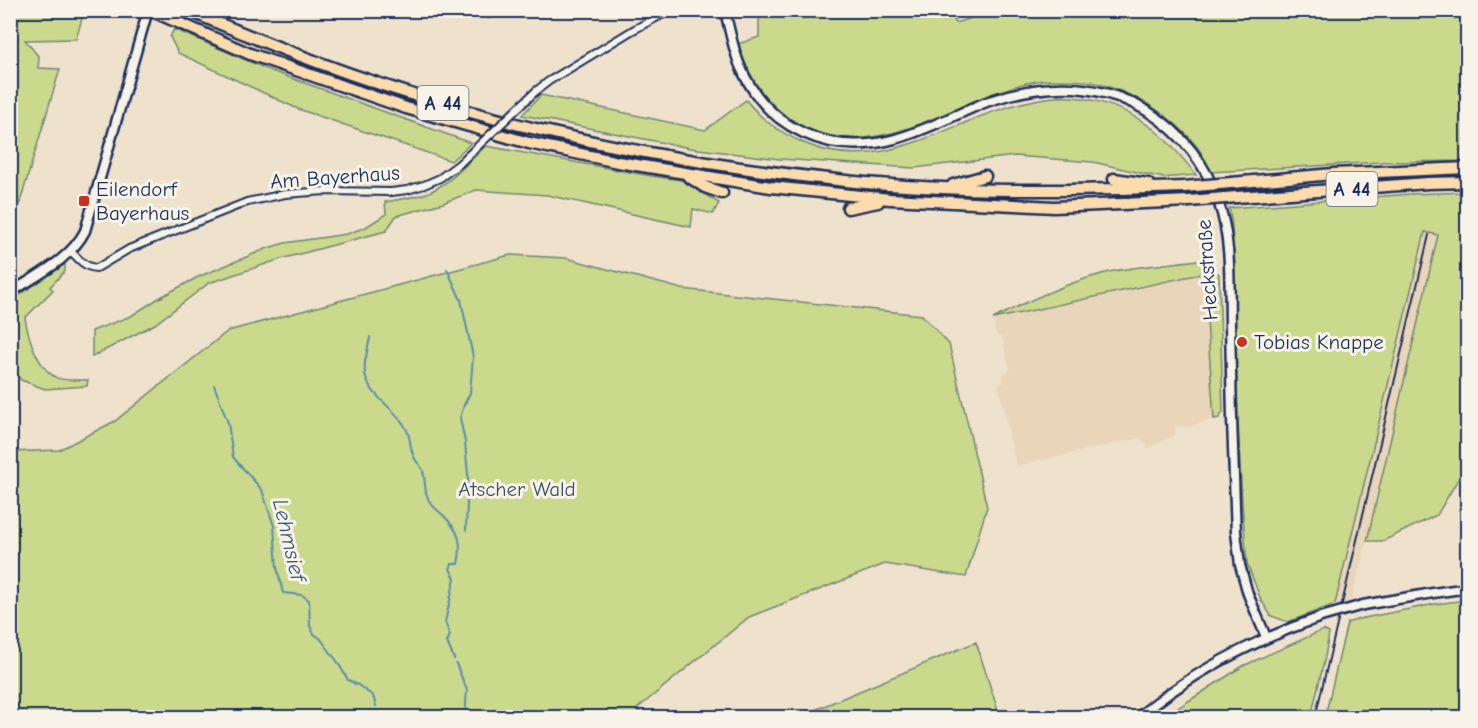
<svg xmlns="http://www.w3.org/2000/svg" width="1478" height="728" font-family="'Comic Neue',sans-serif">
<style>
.built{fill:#e9d6ba}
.green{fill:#cbd98c;stroke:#738475;stroke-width:1.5}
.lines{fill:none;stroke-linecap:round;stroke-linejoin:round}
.stream{stroke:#598cae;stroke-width:2}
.street-casing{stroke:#1b2f5e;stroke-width:10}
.secondary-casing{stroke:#1b2f5e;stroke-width:13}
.highway-casing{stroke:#1b2f5e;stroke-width:15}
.street{stroke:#f7f3e8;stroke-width:6}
.secondary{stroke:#f7f3e8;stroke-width:8}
.highway{stroke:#fcdcac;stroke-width:10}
.rail{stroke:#1b2f5e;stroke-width:2}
.street-bridge-casing{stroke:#1b2f5e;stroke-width:10;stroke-linecap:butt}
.secondary-bridge-casing{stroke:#1b2f5e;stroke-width:13;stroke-linecap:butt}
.highway-bridge-casing{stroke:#1b2f5e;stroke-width:15;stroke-linecap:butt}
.street-bridge{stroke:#f7f3e8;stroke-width:6}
.secondary-bridge{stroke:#f7f3e8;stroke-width:8}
.highway-bridge{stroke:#fcdcac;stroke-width:10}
.poi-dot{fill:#c8321e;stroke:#f7f3e8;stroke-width:2}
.labels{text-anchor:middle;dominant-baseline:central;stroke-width:6;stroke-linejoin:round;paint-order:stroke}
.shield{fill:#f7f3e8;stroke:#5d6a87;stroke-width:1.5}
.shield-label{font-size:20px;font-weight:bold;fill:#1b2f5e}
.street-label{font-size:21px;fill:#1b2f5e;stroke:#f7f3e8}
.poi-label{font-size:21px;fill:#1b2f5e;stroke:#f7f3e8;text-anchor:start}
.park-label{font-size:21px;fill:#3e5167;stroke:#f7f3e8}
.water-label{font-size:22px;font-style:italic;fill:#355680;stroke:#f7f3e8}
</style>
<rect width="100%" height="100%" fill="#efe2cd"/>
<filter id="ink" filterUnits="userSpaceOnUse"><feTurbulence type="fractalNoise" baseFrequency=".0167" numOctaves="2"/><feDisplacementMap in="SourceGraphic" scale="12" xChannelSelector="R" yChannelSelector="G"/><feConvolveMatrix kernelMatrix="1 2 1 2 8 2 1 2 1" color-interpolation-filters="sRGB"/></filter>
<g filter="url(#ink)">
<!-- built -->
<path class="built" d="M 1425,231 L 1438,235 L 1367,541 L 1351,601 L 1335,604 Z
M 1200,274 L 1208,282 L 1207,321 L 1214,419 L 1191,427 L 1176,426 L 1175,435 L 1149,448 L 1140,438 L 1016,466 L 998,384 L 1004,382 L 1002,373 L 1010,371 L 1002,339 L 995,333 L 993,319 Z"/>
<!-- green -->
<path class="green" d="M 10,11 L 117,11 L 116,15 L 102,15 L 84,12 L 76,39 L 25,40 L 39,57 L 38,68 L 60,69 L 18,209 L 11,210 Z
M 759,11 L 952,11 L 955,23 L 998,10 L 1467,11 L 1467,161 L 1381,162 L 1211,172 C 1207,164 1203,155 1198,148 C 1173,115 1132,91 1092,82 C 1080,80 1067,80 1055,80 C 1049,80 1043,80 1037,81 C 959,94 889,163 808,129 C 769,113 751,82 738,44 L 759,37 Z
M 174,29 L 269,70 L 471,143 L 451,161 L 298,109 L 178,53 L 170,37 Z
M 541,95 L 705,130 L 746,100 C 763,121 779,132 804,143 C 860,168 910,145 962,124 C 987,113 1013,104 1040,99 C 1080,91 1121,105 1152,128 C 1169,141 1183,158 1196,175 L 1163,178 L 1093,162 L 1015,156 L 914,168 L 780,159 L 690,148 L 522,115 Z
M 486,146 L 651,176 L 681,180 L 719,203 L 713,214 L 693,209 L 691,227 L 547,195 L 476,190 L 443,203 L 396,216 L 386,231 L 281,259 L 209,283 L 155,324 L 92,357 L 92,331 L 131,316 L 159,298 L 198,277 L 268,248 L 285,243 L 347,234 L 366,227 L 386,214 L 385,202 C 399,199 413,198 427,193 C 450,184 468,162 486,146 Z
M 1467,192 L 1467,219 L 1463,224 L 1468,248 L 1467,464 L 1437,515 L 1383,541 L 1367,541 L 1438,235 L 1425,232 L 1335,604 L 1288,622 L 1271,616 L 1261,600 L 1247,563 L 1242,504 L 1238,421 L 1232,225 L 1229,208 L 1411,194 Z
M 510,255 L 566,258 L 682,289 L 922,315 L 949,344 L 987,507 L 966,577 L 885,564 L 749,617 L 638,708 L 642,717 L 11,717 L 11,452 L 59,450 L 115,421 L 228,331 Z
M 1197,260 L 1219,274 L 1223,412 L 1219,418 L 1214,419 L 1207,321 L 1208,282 L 1200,274 L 993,319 C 1031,299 1072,280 1114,271 C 1141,266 1170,264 1197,260 Z
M 65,264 L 65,271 L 50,287 L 53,290 L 25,318 C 28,336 37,367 55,377 C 61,381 80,380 88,380 L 87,386 L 45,389 L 21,380 L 11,367 L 11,301 Z
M 1467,600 L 1467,717 L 1325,717 L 1347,623 L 1359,619 L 1435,604 Z
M 1323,630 L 1329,633 L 1325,657 L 1311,717 L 1165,717 L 1187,702 L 1243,666 Z
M 976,642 L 1000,717 L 798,717 Z"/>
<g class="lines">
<!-- stream -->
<path class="stream" d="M 447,269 L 461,300 L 473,357 L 470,393 L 464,405 L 460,418 L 465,442 L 468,475 L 466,530
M 370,337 C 368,350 362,365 366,378 C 372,398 401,412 408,433 C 411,441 410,451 415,459 C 418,464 421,465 423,471 C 426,481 423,492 430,502 C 433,507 438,511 443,515 C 459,531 463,541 458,564 L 452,564 L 450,569 L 455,578 L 445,622 L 450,635 L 447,642 L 454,659
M 214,385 L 228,423 L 233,457 L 262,490 L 274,526 L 277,568 L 283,593 L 302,595 L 309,600 L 310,626 L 314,634 L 320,638 L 337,661 L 348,680 L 358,685 L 373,696 L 376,706
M 456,664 L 467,690 L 465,718"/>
<defs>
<path id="street" d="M 489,14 L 490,10
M 536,91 L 549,81 L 633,30 L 671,10
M 71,251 C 78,259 86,268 97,268 L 129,249 L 247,202 L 285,194 L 325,191 L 391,192 L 407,190 L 424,185 L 440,178 L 459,164"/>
<path id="secondary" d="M 725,10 C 729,29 733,48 740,66 C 767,129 830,157 895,139 C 928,130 958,113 989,101 C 1042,83 1098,81 1147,111 C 1182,133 1207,165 1219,204 C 1232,242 1229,285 1230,324 C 1231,393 1233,462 1236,532 L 1240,565 L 1248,594 L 1266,637
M 10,293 C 37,275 70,260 85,231 L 148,10
M 1363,605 L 1433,593 L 1468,588
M 1137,718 C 1192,672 1254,640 1321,617"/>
<path id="highway" d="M 150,10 L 250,54 L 406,108 L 529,143 L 618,162 L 771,187 L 890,199 L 1054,207 L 1189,201
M 188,10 C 298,58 416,100 532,128 C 635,153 741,170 846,181 C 958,193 1071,191 1184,187
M 688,176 L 705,187 L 722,193
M 1114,179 L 1148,184
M 1231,183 L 1333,174 L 1468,168
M 953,185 L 985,176
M 1237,197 L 1428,183 L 1468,182
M 848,208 L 878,202"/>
</defs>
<!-- street casing -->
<use href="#street" class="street-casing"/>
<!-- secondary casing -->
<use href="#secondary" class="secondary-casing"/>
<!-- highway casing -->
<use href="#highway" class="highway-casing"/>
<!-- street -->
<use href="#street" class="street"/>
<!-- secondary -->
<use href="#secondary" class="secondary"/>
<!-- highway -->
<use href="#highway" class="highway"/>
<!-- rail -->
<path class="rail" d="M 1461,102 L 1468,74
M 1315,718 L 1429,235"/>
<defs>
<path id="street-bridge" d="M 459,164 L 536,91"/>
<path id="secondary-bridge" d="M 1321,617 L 1363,605"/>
<path id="highway-bridge" d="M 1184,187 L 1231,183
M 1189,201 L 1237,197"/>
</defs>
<!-- street-bridge casing -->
<use href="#street-bridge" class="street-bridge-casing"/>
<!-- secondary-bridge casing -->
<use href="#secondary-bridge" class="secondary-bridge-casing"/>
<!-- highway-bridge casing -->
<use href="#highway-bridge" class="highway-bridge-casing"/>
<!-- street-bridge -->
<use href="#street-bridge" class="street-bridge"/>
<!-- secondary-bridge -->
<use href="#secondary-bridge" class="secondary-bridge"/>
<!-- highway-bridge -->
<use href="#highway-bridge" class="highway-bridge"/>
</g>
</g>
<!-- markers -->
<g class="poi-dot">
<rect x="78" y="195" width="12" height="12" rx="3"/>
<circle cx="1242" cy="342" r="6"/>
</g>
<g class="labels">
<!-- shield labels -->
<g class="shield">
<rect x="417.5" y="86" width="51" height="34" rx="4.5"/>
<rect x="1326.5" y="172" width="51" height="34" rx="4.5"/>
</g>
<g class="shield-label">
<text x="443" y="103">A 44</text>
<text x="1352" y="189">A 44</text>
</g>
<!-- street labels -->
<g class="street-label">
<text transform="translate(335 177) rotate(-4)">Am Bayerhaus</text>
<text transform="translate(1207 270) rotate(-94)">Heckstraße</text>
</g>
<!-- poi labels -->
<g class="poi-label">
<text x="96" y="189">Eilendorf<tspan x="96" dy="24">Bayerhaus</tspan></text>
<text x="1254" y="342">Tobias Knappe</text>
</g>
<!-- park labels -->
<g class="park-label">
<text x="517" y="489">Atscher Wald</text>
</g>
<!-- water labels -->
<g class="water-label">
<text transform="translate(289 540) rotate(77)">Lehmsief</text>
</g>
</g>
<!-- margin -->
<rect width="1478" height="728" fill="none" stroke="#f7f3e8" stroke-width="36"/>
<rect x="18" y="18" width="1442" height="692" fill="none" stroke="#1b2f5e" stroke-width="2" filter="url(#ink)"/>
</svg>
